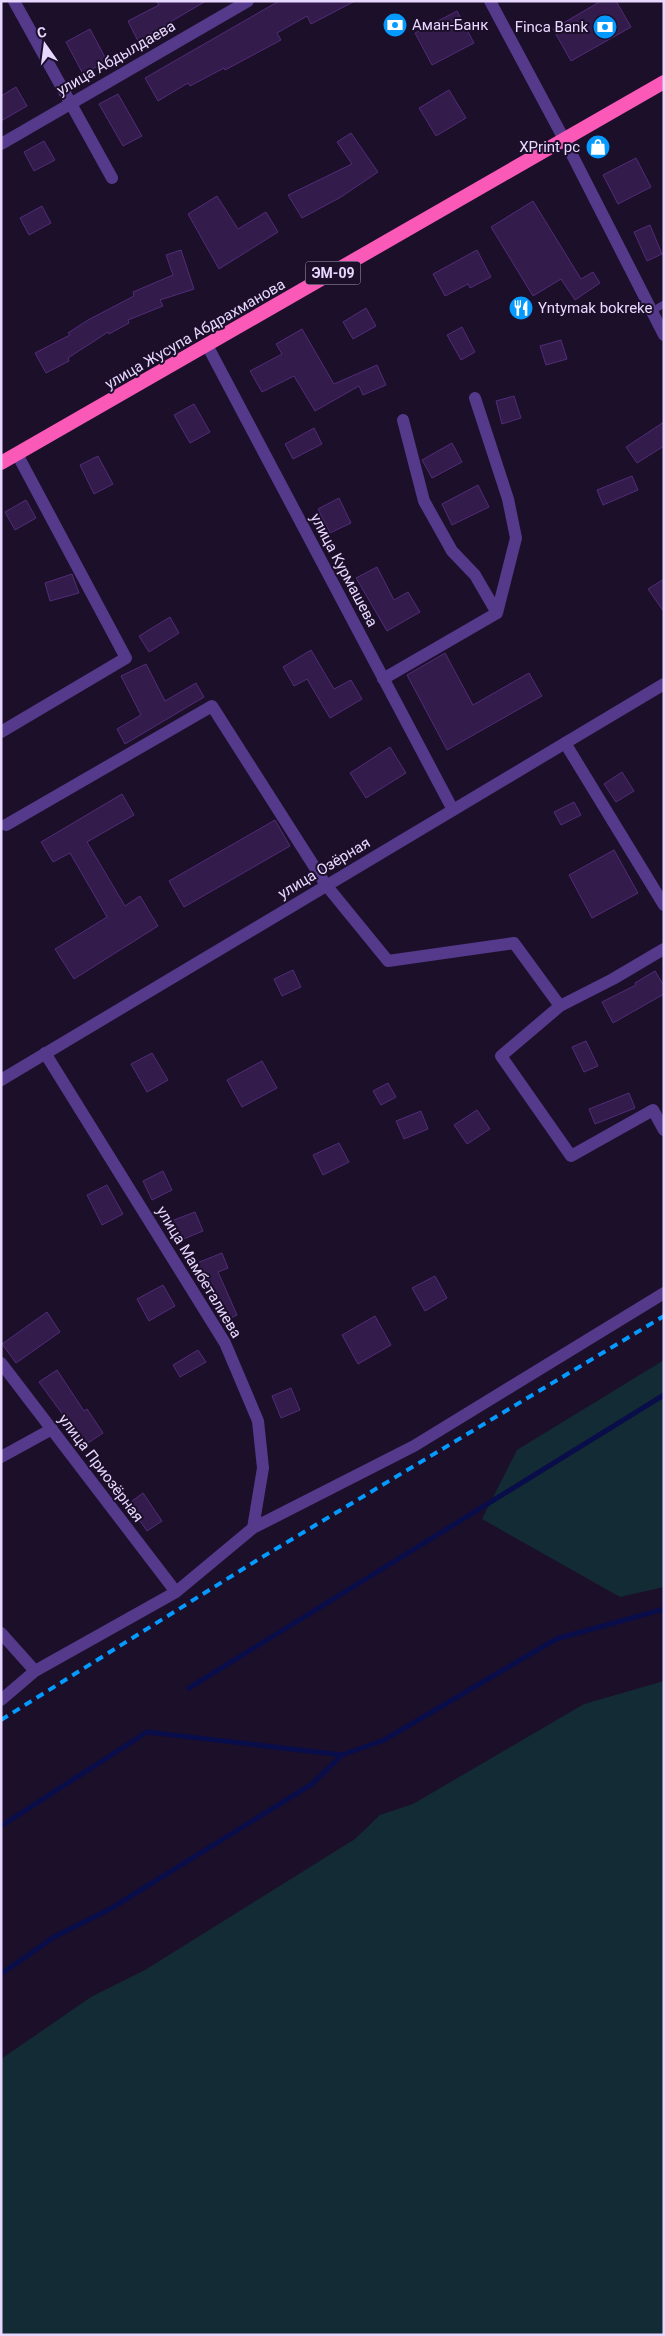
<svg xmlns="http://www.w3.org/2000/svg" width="665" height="2336" font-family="Roboto,sans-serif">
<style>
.green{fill:#122b34}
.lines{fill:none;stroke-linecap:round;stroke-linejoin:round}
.stream{stroke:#090d49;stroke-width:5}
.building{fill:#331b4b;stroke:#522c78}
.service{stroke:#55398a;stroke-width:7}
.minor{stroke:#55398a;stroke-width:12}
.tertiary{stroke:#55398a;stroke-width:12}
.trunk{stroke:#fa59b8;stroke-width:14}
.rail{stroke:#049aff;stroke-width:4;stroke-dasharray:8 6;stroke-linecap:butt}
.labels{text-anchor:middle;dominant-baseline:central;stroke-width:4;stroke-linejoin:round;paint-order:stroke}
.shield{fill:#1c0f2a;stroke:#ab9cbf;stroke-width:1}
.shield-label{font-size:14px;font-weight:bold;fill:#e8d8ff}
.poi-label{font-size:15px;fill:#e8d8ff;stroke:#1c0f2a;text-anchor:start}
.street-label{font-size:15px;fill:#e8d8ff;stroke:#1c0f2a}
</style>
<rect width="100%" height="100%" fill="#1c0f2a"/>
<!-- green -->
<path class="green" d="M 664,1360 L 664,1587 L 620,1597 L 482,1519 L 517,1450 Z
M 664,1681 L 664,2335 L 1,2335 L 1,2059 L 91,1997 L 145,1970 L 355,1839 L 380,1815 L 413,1804 L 584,1704 Z"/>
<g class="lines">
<!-- stream -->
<path class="stream" d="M 189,1688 L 664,1395
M 1,1826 L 147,1732 L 342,1755
M 1,1974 L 54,1937 L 110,1909 L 312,1784 L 342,1755 L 384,1740 L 556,1639 L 664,1609"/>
</g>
<!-- building -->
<path class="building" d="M 156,1 L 206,1 L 138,41 L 128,21 L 159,5 Z
M 279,1 L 355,1 L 311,24 L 307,16 L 277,33 L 281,40 L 225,70 L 224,68 L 190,86 L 188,83 L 158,101 L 145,78 Z
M 601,1 L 616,1 L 631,27 L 571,61 L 553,29 Z
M 457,11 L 474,43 L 432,65 L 415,33 Z
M 90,29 L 107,61 L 83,74 L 66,42 Z
M 16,87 L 27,106 L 1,121 L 1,96 Z
M 449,90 L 466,118 L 436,136 L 419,108 Z
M 118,94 L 142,136 L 123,146 L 99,104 Z
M 351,133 L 378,172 L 341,197 L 302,218 L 288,195 L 352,164 L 337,142 Z
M 44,141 L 55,160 L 34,171 L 24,152 Z
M 636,158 L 651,187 L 618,204 L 603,175 Z
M 217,196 L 238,229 L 266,212 L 278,232 L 219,269 L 188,214 Z
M 533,201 L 581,279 L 593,272 L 600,283 L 575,300 L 561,279 L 533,296 L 491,227 Z
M 42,206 L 51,223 L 29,235 L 20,218 Z
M 650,225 L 662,254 L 647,261 L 634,232 Z
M 181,250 L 194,289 L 160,300 L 163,306 L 128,320 L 129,323 L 109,334 L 108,332 L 68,358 L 69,361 L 46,373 L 35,353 L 70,335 L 68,333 L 88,320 L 134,296 L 133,292 L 173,275 L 166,255 Z
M 477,250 L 491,277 L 470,288 L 468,284 L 445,296 L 433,274 Z
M 366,308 L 376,326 L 353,339 L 343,322 Z
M 462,327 L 475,352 L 461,360 L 447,335 Z
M 302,329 L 334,384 L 377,365 L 386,385 L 363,395 L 359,386 L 315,411 L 294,376 L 262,392 L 250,371 L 282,354 L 276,344 Z
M 561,340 L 567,359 L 546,365 L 540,346 Z
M 514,396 L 521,418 L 502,424 L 496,401 Z
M 194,404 L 210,432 L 190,443 L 174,415 Z
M 664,422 L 664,446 L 637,463 L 626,447 Z
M 314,428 L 322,444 L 293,459 L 285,444 Z
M 452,443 L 462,462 L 432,478 L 422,460 Z
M 98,456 L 113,484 L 94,494 L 80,465 Z
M 632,476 L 638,490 L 603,505 L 597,490 Z
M 478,485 L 489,507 L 452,525 L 442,504 Z
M 339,498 L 351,523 L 330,533 L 318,509 Z
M 26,500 L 36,518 L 15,530 L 5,512 Z
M 377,567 L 394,600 L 408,592 L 420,612 L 387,631 L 356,578 Z
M 72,574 L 79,593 L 50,601 L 45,583 Z
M 664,579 L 664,612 L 648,589 Z
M 170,617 L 179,633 L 149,652 L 139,636 Z
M 311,650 L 334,689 L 351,680 L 362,699 L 330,718 L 307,679 L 294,686 L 283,667 Z
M 445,653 L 473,705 L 529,673 L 542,696 L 447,750 L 407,675 Z
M 146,664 L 165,701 L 196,683 L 204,697 L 125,744 L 117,729 L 141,715 L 121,676 Z
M 390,747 L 406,773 L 366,798 L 350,773 Z
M 622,772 L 634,791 L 616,802 L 604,784 Z
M 122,794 L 134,815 L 87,842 L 125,906 L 140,896 L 158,926 L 74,979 L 55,949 L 107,917 L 70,853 L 53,862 L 41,842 Z
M 574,802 L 581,815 L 561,825 L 554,812 Z
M 275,820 L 290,846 L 184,907 L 169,881 Z
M 614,850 L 638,893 L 592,918 L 569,875 Z
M 293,970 L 301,987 L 282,996 L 274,979 Z
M 655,971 L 664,986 L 664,994 L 613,1023 L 602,1002 L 636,985 L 635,983 Z
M 586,1041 L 598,1066 L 584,1072 L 572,1047 Z
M 152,1053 L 168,1080 L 147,1092 L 131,1064 Z
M 262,1061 L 277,1088 L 242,1107 L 227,1080 Z
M 388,1083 L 396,1097 L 381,1105 L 373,1091 Z
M 629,1093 L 635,1108 L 595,1124 L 589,1109 Z
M 477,1110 L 490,1129 L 467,1144 L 454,1125 Z
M 421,1111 L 428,1129 L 404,1139 L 396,1121 Z
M 339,1143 L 349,1162 L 323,1175 L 313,1155 Z
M 163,1171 L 172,1190 L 152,1200 L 143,1181 Z
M 107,1185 L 123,1214 L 102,1225 L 87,1195 Z
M 195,1212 L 203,1231 L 174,1243 L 166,1223 Z
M 222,1253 L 228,1268 L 218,1272 L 237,1315 L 222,1322 L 203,1278 L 198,1280 L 192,1265 Z
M 435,1276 L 447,1298 L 425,1311 L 412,1288 Z
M 163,1285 L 175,1306 L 149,1321 L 137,1299 Z
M 47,1312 L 60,1332 L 16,1363 L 2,1344 Z
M 375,1316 L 391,1345 L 358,1364 L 342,1335 Z
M 198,1350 L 206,1362 L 180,1377 L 173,1365 Z
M 57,1370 L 84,1411 L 87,1409 L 103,1433 L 85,1445 L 39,1382 Z
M 291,1388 L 300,1410 L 281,1418 L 272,1396 Z
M 143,1493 L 162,1521 L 147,1531 L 128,1504 Z"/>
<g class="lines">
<!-- service -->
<path class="service" d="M 652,311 L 664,304"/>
<!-- minor -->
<path class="minor" d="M 14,1 L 112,178
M 490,1 L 565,141 L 664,335
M 1,144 L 248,1
M 207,345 L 453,810
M 475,398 L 508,499 L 516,538 L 497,613
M 383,679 L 497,613 L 475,575 L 452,551 L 424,501 L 403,420
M 1,732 L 126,658 L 17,454
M 565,743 L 664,905
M 6,825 L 212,706 L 326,885 L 388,961 L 514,943 L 560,1006 L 501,1056 L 571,1156 L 653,1110 L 664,1130
M 560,1006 L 613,979 L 664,949
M 45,1053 L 225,1343 L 258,1421 L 263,1468 L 253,1528
M 1,1363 L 176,1592
M 1,1457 L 52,1429
M 1,1633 L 35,1671
M 1,1700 L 35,1671 L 176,1592 L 253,1528 L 414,1446 L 664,1293"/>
<!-- tertiary -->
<path class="tertiary" d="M 1,1080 L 664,684"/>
<!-- trunk -->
<path class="trunk" d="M 1,463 L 664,82"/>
<!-- rail -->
<path class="rail" d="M 1,1720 L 259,1559 L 664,1316"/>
</g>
<!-- icons -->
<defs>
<symbol id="bank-disc" viewBox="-11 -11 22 22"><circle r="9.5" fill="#049aff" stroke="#1c0f2a"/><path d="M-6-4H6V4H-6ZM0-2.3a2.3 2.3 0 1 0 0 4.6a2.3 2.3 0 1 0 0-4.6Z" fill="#fff"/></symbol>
<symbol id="shop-disc" viewBox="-11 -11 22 22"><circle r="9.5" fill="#049aff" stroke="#1c0f2a"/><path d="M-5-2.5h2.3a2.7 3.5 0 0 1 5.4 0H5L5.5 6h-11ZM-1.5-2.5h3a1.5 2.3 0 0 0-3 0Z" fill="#fff"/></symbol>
<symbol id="restaurant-disc" viewBox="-11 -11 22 22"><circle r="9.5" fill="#049aff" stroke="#1c0f2a"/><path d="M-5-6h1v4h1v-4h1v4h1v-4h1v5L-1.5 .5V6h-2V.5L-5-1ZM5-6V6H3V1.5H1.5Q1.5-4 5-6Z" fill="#fff"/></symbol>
</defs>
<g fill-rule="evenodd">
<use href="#bank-disc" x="381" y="11" width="28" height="28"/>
<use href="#bank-disc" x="591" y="13" width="28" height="28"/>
<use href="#shop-disc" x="584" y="133" width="28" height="28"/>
<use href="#restaurant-disc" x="507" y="294" width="28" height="28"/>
</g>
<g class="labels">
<!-- shield labels -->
<rect class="shield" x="305.5" y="261.5" width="55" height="23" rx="4"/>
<g class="shield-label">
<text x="333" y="273">ЭМ-09</text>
</g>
<!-- poi labels -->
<g class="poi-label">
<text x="412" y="25">Аман-Банк</text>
<text x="588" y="27" text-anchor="end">Finca Bank</text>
<text x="580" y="147" text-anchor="end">XPrint pc</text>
<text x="538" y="308">Yntymak bokreke</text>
</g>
<!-- street labels -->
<g class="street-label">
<text transform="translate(116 58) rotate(-30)">улица Абдылдаева</text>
<text transform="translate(195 334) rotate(-30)">улица Жусупа Абдрахманова</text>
<text transform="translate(344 570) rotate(62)">улица Курмашева</text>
<text transform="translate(324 868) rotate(-31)">улица Озёрная</text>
<text transform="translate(199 1272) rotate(59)">улица Мамбеталиева</text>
<text transform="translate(101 1468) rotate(53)">улица Приозёрная</text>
</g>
</g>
<!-- border -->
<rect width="665" height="2336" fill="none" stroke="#e8d8ff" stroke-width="5"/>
<!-- north arrow -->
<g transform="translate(45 45) rotate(346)" stroke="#1c0f2a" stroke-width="4" paint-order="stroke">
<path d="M0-4L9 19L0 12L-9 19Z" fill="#e8d8ff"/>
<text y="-8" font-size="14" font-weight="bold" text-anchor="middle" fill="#e8d8ff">С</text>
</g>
</svg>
